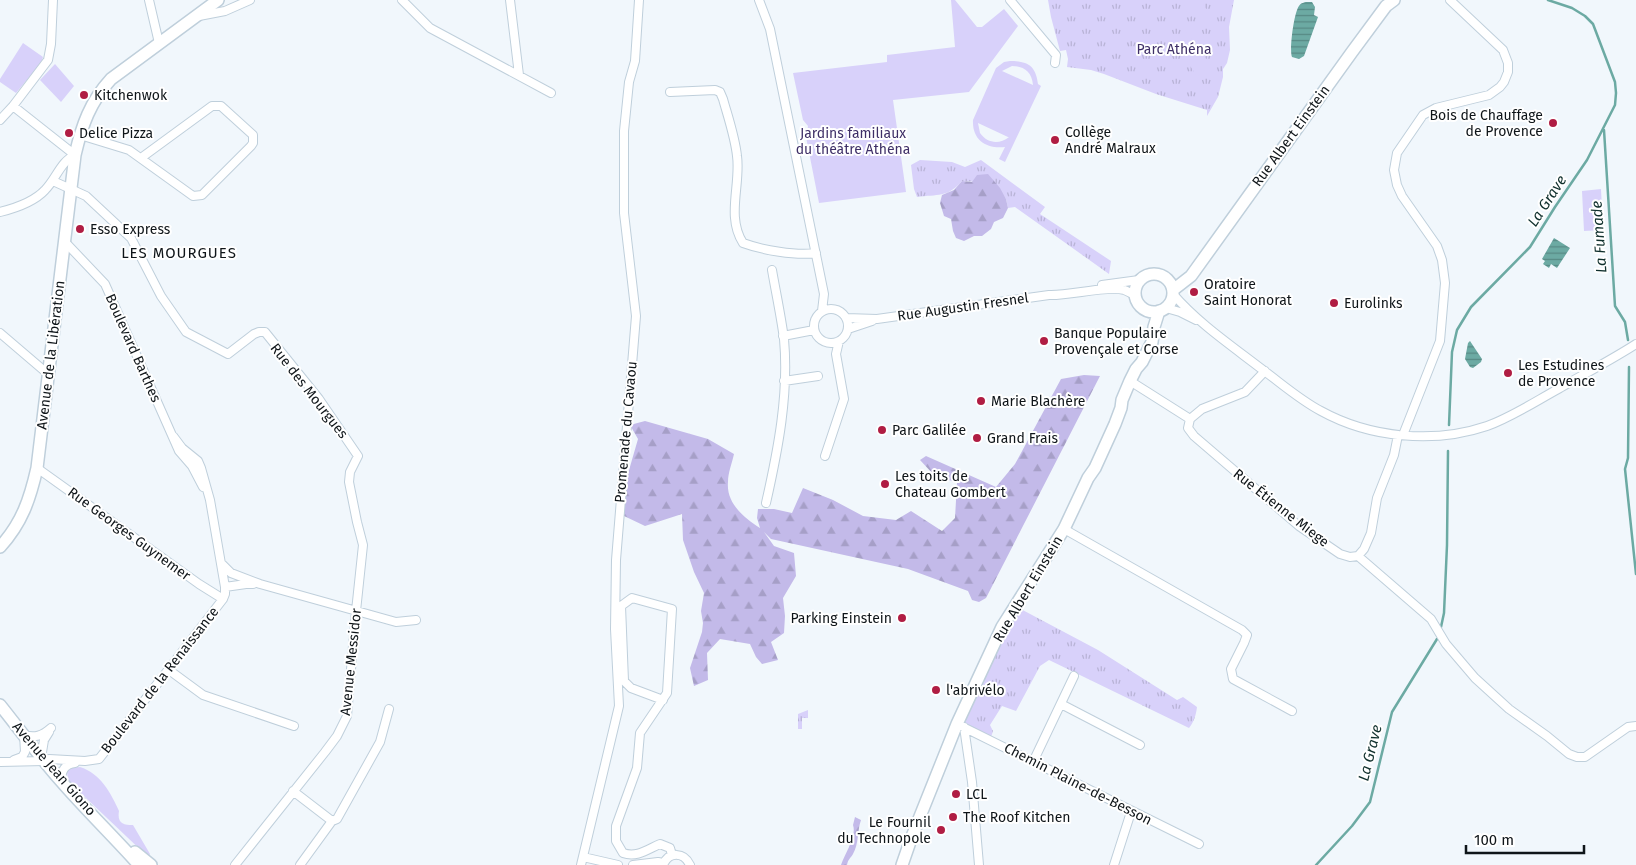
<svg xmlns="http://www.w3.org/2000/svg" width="1636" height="865" font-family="'Fira Sans',sans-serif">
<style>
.grass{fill:url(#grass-tufts)}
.forest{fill:url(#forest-firs)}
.garden{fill:#d8d1fa;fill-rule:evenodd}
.water{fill:url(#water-rules)}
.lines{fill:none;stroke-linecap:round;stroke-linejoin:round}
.stream{stroke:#6caaa3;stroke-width:2.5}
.street-casing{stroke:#bfcfdb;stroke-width:10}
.secondary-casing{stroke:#bfcfdb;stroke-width:14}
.street{stroke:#fff;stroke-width:8}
.secondary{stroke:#fff;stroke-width:11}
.poi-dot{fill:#b01d43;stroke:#fff;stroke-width:2}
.labels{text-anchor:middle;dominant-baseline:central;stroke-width:4;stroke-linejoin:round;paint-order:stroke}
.park-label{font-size:14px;fill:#3e2f67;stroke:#fff}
.poi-label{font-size:14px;fill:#0f1519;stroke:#fff;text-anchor:start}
.street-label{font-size:14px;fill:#0f1519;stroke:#fff}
.water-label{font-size:15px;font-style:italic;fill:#10302d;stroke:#fff}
.neighbourhood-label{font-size:15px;letter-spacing:1px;fill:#0f1519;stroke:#fff}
</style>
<defs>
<pattern id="grass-tufts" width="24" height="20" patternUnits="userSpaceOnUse" patternTransform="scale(1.25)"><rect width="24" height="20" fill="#d8d1fa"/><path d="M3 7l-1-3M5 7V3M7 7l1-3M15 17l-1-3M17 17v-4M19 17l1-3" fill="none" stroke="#b8b3d6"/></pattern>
<pattern id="forest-firs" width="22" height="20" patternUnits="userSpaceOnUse" patternTransform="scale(1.25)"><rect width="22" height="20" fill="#c3bae9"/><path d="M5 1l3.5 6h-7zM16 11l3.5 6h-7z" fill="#a69fc7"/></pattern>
<pattern id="water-rules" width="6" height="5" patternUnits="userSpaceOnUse" patternTransform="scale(1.25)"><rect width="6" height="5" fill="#6caaa3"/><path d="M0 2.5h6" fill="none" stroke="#578984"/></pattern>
</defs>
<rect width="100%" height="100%" fill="#f1f7fc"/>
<!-- grass -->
<path class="grass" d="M 1048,0 L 1234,0 L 1229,27 L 1230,50 L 1227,63 L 1223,69 L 1223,77 L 1218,97 L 1207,116 L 1207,110 L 1156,94 L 1104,74 L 1091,70 L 1067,67 L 1068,59 L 1066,50 L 1060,51 L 1051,17 Z
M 920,160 L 952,162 L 965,167 L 981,160 L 1045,207 L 1040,214 L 1111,261 L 1109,274 L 1015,207 L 1008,208 L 1006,199 L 995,183 L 962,181 C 947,198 938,194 917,197 L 914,189 L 911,165 Z
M 1015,606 L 1098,650 L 1177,700 L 1183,697 L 1197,707 C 1196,715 1194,722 1189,728 L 1049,660 L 1040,666 L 1016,711 L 1002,706 L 990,725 L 993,731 L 990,740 L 957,724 Z
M 808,710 L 808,718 L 802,718 L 802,729 L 798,729 L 798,714 Z"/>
<!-- forest -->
<path class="forest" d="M 988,174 L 1000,188 L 1006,199 L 1008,208 L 1003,218 L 994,222 L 991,229 L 982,236 L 974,236 L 964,241 L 956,238 L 953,231 L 951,219 L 944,216 L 940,203 L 942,195 L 954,190 L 962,181 L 972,182 L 977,175 Z
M 1084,375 L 1100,376 L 986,598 L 979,602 L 972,600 L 968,591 L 908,569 L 771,539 L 764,532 L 774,546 L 794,553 L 796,576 L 783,598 L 785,616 L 784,633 L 771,642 L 778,660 L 762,664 L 756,657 L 750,644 L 720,639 L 707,653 L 708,680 L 694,686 L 690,668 L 702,632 L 703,623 L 701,611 L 704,593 L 694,572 L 683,540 L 682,514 L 645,526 L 622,515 L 625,484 L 638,439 L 630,425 L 645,421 L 708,439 L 734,454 C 732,463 728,473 728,482 C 726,503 744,518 760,528 L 757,518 L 758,509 L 774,509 L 792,513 L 803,488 L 833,500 L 863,516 L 896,520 L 911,511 L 942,531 L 955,518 L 957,483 L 933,474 L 920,460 L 926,456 L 996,487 L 1015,464 L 1061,379 Z
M 855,817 L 861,820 C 857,831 859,844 853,854 C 850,859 848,859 847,865 L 841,865 C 845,853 857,836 853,825 Z"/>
<!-- garden -->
<path class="garden" d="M 951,0 L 955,0 L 977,27 L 982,27 L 1004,9 L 1018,26 L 969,92 L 893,100 L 906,192 L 819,203 L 806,137 L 808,126 L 803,120 L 793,73 L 887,62 L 887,55 L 955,47 Z
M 1181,0 L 1201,0 L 1206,9 L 1190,17 Z
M 1185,30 L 1211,66 L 1197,76 L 1172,40 Z
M 23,43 L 43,57 L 41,63 L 16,93 L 0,82 L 0,79 Z
M 1010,61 C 1028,61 1036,66 1038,84 L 1041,86 L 1005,162 L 999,159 L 1005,147 C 986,149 972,140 973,120 L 996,68 L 1004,62 ZM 1012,66 C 1024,66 1032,72 1033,85 L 1002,71 ZM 978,123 L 1008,137 L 1009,137 C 999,145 987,143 980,133 Z
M 55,64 L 74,86 L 61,102 L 40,80 Z
M 1601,189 L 1603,230 L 1584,231 L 1582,191 Z
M 80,767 C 100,773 111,793 119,811 C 117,823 123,825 133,825 L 150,854 L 149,856 L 147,856 L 68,781 L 67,772 L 71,768 Z"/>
<!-- water -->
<path class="water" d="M 1306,2 L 1312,2 L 1315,7 L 1314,15 L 1318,17 L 1304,56 L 1299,59 L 1292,57 C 1289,51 1294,12 1299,6 C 1301,3 1302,3 1306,2 Z
M 1554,238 L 1570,248 L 1557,268 L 1551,264 L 1549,268 L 1543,264 L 1545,261 L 1542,259 Z
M 1470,341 L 1482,359 L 1481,362 L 1473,368 L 1470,367 L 1465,359 L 1468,343 Z"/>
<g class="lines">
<!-- stream -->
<path class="stream" d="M 1604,130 L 1615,306 L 1625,322 L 1628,340
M 1629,367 L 1628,458 L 1625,469 L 1636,574
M 1449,425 L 1452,352 L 1457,330 L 1471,307 L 1530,247 L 1555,207 L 1587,160 L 1615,105 L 1616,93 L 1615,82 L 1593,24 L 1585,16 L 1572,8 L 1548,0
M 1441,627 L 1444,613 L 1447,545 L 1448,451
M 1316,865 L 1352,826 L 1370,802 L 1392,712 L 1437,639"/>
<defs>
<path id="street" d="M 149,0 L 159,43
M 402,0 L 430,28 L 551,93
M 510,0 L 519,75
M 759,0 L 770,29 L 824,294 L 822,311
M 1010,0 L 1056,55 L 1055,63
M 199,16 L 225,11 L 250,0
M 670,92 L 715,90 L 720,92 L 723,99 C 728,117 735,137 737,156 C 741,184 726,217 743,243 C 762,250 796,256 816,253
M 0,120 L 13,106 L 48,60 L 51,44 L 53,0
M 80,135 L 129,150 L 193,196 L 202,195 L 251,146 L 253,143 L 253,135 L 221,106 L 212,106 L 141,158
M 53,181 L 86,196 L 131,238 L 161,296 L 186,332 L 228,354 L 254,334 L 259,332 L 265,332 L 319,399 L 358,456 L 350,472 L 349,482 L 357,522 L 363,545 L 356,611 L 347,716 L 337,736 L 325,752 L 235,865
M 0,212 C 16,208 34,202 45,190 C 56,179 61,161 75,155 L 13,106
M 66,243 L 105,284 L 179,451 L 192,466 L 203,487
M 1102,285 L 1139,280
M 1173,294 C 1198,323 1232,346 1263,370 C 1282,384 1300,400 1321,411 C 1370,438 1434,444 1487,426 C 1512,417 1536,401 1560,388 C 1586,373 1611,360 1636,344
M 1166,308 L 1180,312 L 1196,320
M814 326a17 17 0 1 1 34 0a17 17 0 1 1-34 0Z
M 846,318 L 877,319 L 1049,295 C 1069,296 1108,285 1124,290 C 1128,291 1131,294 1135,295
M 848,329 L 872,321
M 0,333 L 48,374
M 783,336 L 814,330
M 784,381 L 818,376
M 1130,381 L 1190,419
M 1190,419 L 1188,428 L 1194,436 L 1299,526 L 1340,554 L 1350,557 L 1358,556 L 1431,619 L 1446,644 L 1475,678 L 1509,709 L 1547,736 L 1569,754 L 1577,757 L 1585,757 L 1628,727 L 1636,726
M 1190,419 L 1202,409 L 1245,392 L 1265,371
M 1403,435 L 1440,341 L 1445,283 L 1442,260 L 1437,246 L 1402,196 L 1397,185 L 1394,170 L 1397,153 L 1423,115 L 1436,108 L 1489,95 L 1500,87 L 1504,82 L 1508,72 L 1508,63 L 1503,50 L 1450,0
M 825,456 L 844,399 L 836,354 L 839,341
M 37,468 L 199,584 L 223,599
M 766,503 C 778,450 789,394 784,339 C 781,316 776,293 772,270
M 1064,529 L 1242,630 L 1247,635 L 1244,643 L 1231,669 L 1233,679 L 1292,711
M 1358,556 L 1364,549 L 1371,533 L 1377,498 L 1394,455 L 1398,435
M 221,563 L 231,573 L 260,584 L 396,622 L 416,620
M 225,587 L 246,584 L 253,584
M 169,670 L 203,695 L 294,726
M 663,700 L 631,688 L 624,681 L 621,606 L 632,598 L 672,609 L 667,693 L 640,733 L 637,768 L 616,826 L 616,841 L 623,853 C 637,858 648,849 660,844 L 670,848 L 672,855
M 1061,704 L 1140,745
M 957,724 L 1199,844
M 964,727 L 972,782 L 979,865
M 41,758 L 44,740 L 49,732
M 14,760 L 22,757 L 25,752 L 24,735 C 35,738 42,736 51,728
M 0,762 L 44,761 L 49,759 L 85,761 L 99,759 L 223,599 L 225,594 L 225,587 L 210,500 L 201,468 L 198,461 L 182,448 L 173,436
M 1033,762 L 1074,676
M 60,781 C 62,771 64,764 75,763
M 293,791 L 332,821 L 337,819 L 380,742 L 389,709
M 583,857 L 618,865
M 300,865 L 332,821
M 581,865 L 619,706 L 615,629 L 616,560 L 636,316 L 624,213 L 624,131 L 629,82 L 635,61 L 639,0
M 633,865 L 658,862 L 663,863
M 663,865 C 669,851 684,852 690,865
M 1114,865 L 1131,812"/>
<path id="secondary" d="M1135 293a19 19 0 1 1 38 0a19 19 0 1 1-38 0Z
M 1173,290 L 1191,276 L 1352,52 L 1386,6 L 1394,0
M 0,547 C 22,523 30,499 37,468 L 75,155 C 82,125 90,102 111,79 L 218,0
M 0,705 C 20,730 39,756 60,780 C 85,809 113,836 139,865
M 135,852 L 151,865
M 902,865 L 911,839 L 957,724 L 1002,627 L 1064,529 L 1088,478 L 1095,468 L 1115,424 L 1121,408 L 1122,400 L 1130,381 L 1136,369 L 1142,362 L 1152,342 L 1154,327 L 1159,311"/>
</defs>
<!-- street casing -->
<use href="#street" class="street-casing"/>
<!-- secondary casing -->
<use href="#secondary" class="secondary-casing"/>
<!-- street -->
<use href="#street" class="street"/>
<!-- secondary -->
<use href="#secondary" class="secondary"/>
</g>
<!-- markers -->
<g class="poi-dot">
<circle cx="84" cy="95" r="5"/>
<circle cx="1553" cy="123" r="5"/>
<circle cx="69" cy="133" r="5"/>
<circle cx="1055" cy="140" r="5"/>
<circle cx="80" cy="229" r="5"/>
<circle cx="1194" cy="292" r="5"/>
<circle cx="1334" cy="303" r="5"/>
<circle cx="1044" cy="341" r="5"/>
<circle cx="1508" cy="373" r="5"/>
<circle cx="981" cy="401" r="5"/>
<circle cx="882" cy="430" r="5"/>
<circle cx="977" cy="438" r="5"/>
<circle cx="885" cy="484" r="5"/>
<circle cx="902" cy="618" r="5"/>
<circle cx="936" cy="690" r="5"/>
<circle cx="956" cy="794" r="5"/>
<circle cx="953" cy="817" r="5"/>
<circle cx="941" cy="830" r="5"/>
</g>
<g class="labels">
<!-- park labels -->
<g class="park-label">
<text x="1174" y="49">Parc Athéna</text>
<text x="853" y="133">Jardins familiaux<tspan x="853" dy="16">du théâtre Athéna</tspan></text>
</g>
<!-- poi labels -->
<g class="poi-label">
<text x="94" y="95">Kitchenwok</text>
<text x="1543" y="115" text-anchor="end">Bois de Chauffage<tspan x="1543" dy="16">de Provence</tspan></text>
<text x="1065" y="132">Collège<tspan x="1065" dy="16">André Malraux</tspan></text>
<text x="79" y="133">Delice Pizza</text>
<text x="90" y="229">Esso Express</text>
<text x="1204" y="284">Oratoire<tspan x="1204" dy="16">Saint Honorat</tspan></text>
<text x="1344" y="303">Eurolinks</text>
<text x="1054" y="333">Banque Populaire<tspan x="1054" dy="16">Provençale et Corse</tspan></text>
<text x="1518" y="365">Les Estudines<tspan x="1518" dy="16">de Provence</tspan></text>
<text x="991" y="401">Marie Blachère</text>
<text x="892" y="430">Parc Galilée</text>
<text x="987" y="438">Grand Frais</text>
<text x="895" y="476">Les toits de<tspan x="895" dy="16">Chateau Gombert</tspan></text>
<text x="892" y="618" text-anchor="end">Parking Einstein</text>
<text x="946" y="690">l'abrivélo</text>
<text x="966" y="794">LCL</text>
<text x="963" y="817">The Roof Kitchen</text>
<text x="931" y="822" text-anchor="end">Le Fournil<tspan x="931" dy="16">du Technopole</tspan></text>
</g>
<!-- street labels -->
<g class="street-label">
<text transform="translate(1291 136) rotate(-54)">Rue Albert Einstein</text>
<text transform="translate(963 307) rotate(-8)">Rue Augustin Fresnel</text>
<text transform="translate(133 348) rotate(66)">Boulevard Barthes</text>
<text transform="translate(51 355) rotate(-83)">Avenue de la Libération</text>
<text transform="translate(309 391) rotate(52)">Rue des Mourgues</text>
<text transform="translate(626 432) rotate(-85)">Promenade du Cavaou</text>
<text transform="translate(1281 508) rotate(38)">Rue Étienne Miege</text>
<text transform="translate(129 534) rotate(36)">Rue Georges Guynemer</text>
<text transform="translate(1028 589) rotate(-59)">Rue Albert Einstein</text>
<text transform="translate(351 662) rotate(-84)">Avenue Messidor</text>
<text transform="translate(160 680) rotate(-52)">Boulevard de la Renaissance</text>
<text transform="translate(54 769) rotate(49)">Avenue Jean Giono</text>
<text transform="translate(1078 784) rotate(27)">Chemin Plaine-de-Besson</text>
</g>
<!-- water labels -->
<g class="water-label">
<text transform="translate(1547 201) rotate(-57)">La Grave</text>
<text transform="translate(1599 237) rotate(-94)">La Fumade</text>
<text transform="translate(1370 753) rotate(-76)">La Grave</text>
</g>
<!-- neighbourhood labels -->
<g class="neighbourhood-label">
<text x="179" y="253">LES MOURGUES</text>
</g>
</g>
<!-- scale -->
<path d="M1466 845v8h118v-8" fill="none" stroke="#0f1519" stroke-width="2.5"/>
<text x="1474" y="845" font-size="15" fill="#0f1519" stroke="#ffffff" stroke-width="4" paint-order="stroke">100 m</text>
</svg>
